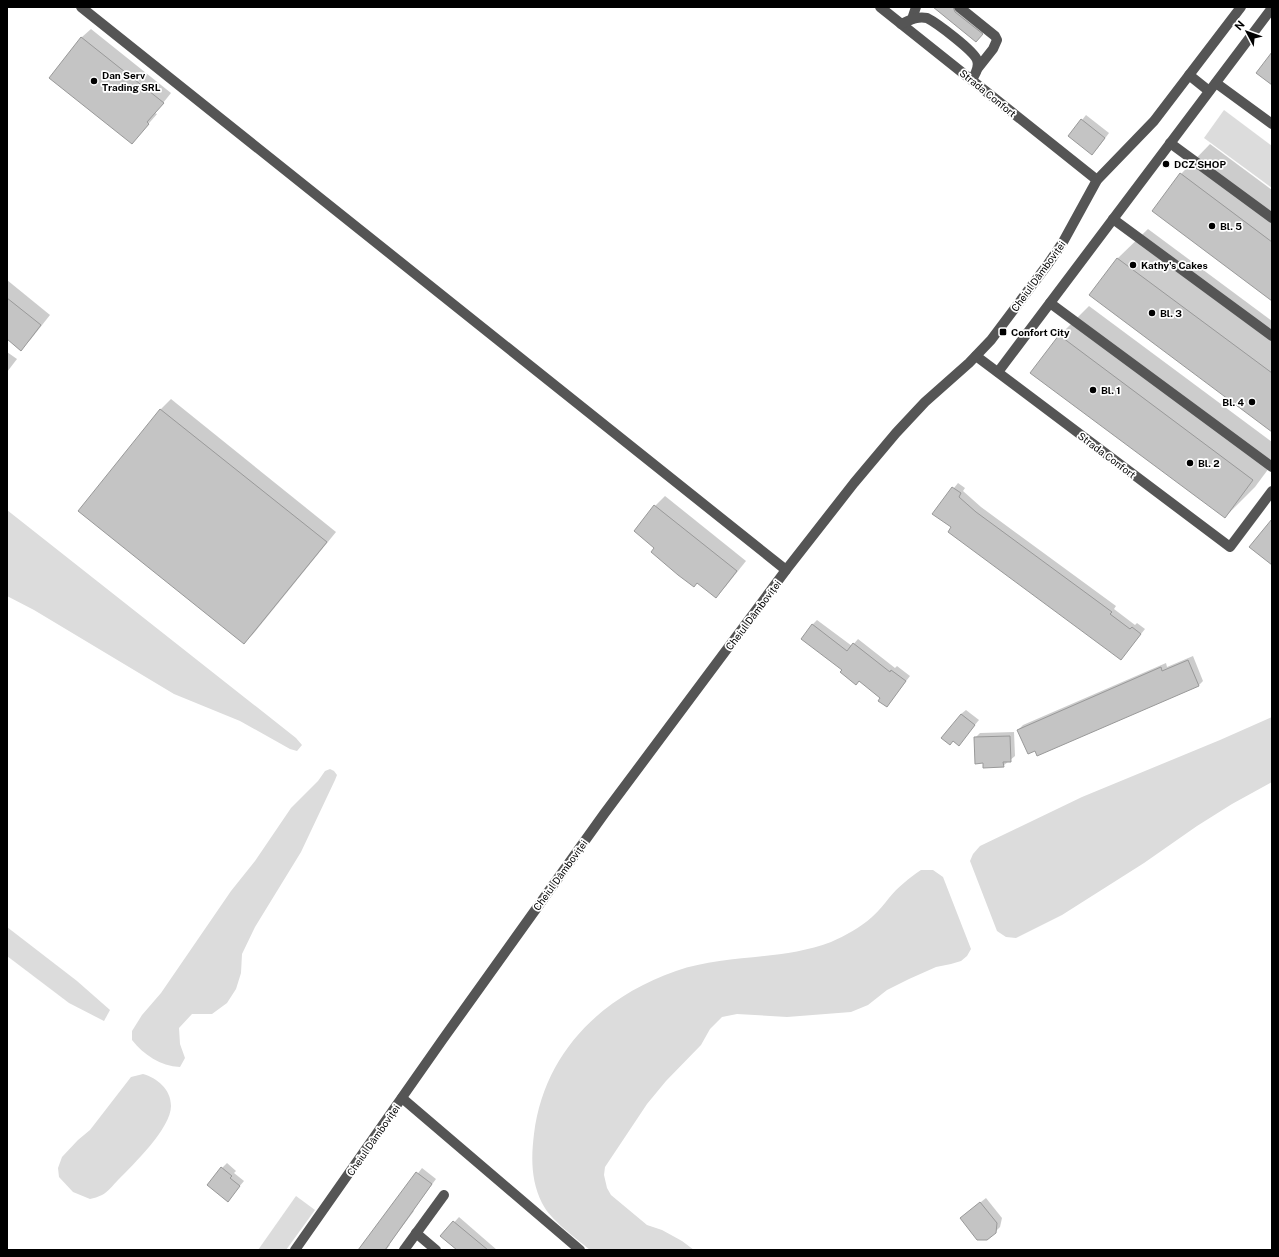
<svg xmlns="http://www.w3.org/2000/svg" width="1279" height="1257" font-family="'Public Sans',sans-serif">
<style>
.green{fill:#dcdcdc}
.shadow{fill:#0003}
.building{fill:#c4c4c4;stroke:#999}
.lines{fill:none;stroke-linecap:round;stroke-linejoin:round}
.minor{stroke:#555;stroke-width:10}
.poi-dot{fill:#000;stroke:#fff;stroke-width:1.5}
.labels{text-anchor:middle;stroke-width:3.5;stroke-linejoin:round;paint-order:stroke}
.poi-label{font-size:10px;font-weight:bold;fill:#000;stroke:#fff;text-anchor:start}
.street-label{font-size:10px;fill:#000;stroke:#fff}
</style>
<rect width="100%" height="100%" fill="#fff"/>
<g class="green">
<polygon points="1224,110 1272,146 1272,188 1204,138"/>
<polygon points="7,510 296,738 302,745 297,751 290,749 240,721 174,694 34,610 7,596"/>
<polygon points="1272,717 1272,782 1232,804 1197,826 1144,863 1062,915 1016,938 1006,937 997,931 970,861 973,854 980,846 1082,797 1220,740"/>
<path d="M 330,769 L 334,771 L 337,775 L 335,780 L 301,852 L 255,927 L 242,954 L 241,973 L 236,989 L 227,1003 L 212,1014 L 192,1014 L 179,1028 L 180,1044 L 185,1058 L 180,1067 C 160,1066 144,1055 132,1040 L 132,1031 L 142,1015 L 161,993 L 231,891 L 255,861 L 291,808 L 318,781 L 325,771 Z"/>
<path d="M 921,870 L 933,870 L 943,877 L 971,949 L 967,956 L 961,961 L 951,964 L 936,967 L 909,979 L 887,990 L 868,1005 L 851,1012 L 787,1017 L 737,1014 L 722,1017 L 710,1029 L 701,1045 L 666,1081 L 647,1104 L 605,1167 L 604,1175 L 607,1188 L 611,1195 L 647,1225 L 662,1230 L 682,1241 L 694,1250 L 590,1250 C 575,1237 551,1221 542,1203 C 531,1181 531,1158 534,1134 C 544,1053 601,997 676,971 C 726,954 781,961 831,942 C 845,936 861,927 872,917 C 879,911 884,904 889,898 C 898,887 909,878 921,870 Z"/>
<polygon points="7,927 77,981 110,1010 104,1021 69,1003 7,956"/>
<path d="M 143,1074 C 157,1078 171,1089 171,1106 C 171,1128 133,1165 118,1180 C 113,1185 108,1192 102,1195 C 98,1197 94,1198 90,1199 L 73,1192 L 59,1177 L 58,1168 L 62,1157 L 78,1140 L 90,1130 L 131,1077 Z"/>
<polygon points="296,1196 315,1210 286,1250 258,1250"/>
</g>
<g class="shadow">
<polygon points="938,7 956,7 984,32 978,39"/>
<polygon points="91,29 171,93 155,113 157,114 132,143 50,78 82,37"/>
<polygon points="1086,115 1109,133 1097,149 1082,120"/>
<polygon points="1210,144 1272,190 1272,299 1181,174"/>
<polygon points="1148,229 1272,321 1272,430 1091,295 1118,258"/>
<polygon points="7,280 50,315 31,339 21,349 7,338"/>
<polygon points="1089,306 1272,442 1272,464 1255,487 1225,517 1059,336"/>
<polygon points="7,352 17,359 7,372"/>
<polygon points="171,399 336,532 254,633 244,643 80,511 161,409"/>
<polygon points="958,483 965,488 963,491 981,507 1116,606 1114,609 1135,625 1137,623 1145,629 1121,659 934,513"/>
<polygon points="665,496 746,561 726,586 716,596 656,548 655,506"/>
<polygon points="817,620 852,646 858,639 895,668 897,666 910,676 887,706 882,697 860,680 856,684 843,670 812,625"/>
<polygon points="1193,656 1203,681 1198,686 1036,750 1018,730 1023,725 1166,663 1167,667"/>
<polygon points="966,710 979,720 959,744 961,714"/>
<polygon points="1014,732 1015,756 1003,766 975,738 980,733"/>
<polygon points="227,1163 236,1171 234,1173 244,1181 228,1200 222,1168"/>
<polygon points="422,1168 436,1179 413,1210 414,1211 389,1244 390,1245 386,1250 360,1250"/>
<polygon points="986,1198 1002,1218 1000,1227 995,1232 967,1213"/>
<polygon points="459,1217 497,1250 458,1250 442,1236"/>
</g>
<g class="building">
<polygon points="933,7 953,7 955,12 983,34 976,42"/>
<polygon points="81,37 164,103 147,122 149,124 132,144 49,78"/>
<polygon points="1272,52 1272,85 1256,73"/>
<polygon points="1081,119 1105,138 1092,155 1068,136"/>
<polygon points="1180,173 1272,242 1272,301 1152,211"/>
<polygon points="1117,258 1272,373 1272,432 1089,295"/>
<polygon points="7,298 41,325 21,351 7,339"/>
<polygon points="1059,335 1253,480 1225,518 1030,373"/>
<polygon points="160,409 327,542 244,644 78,511"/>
<polygon points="952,487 961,493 959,497 976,512 1112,612 1110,614 1130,629 1132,627 1141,634 1121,660 948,532 951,527 932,514"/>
<polygon points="654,505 737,571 716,598 697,583 694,587 678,575 651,552 654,548 634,531"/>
<polygon points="1272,519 1272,565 1249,547"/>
<polygon points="812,624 847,651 853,643 890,672 891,670 906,681 887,707 878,701 880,698 859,681 856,685 840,672 842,670 801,639"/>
<polygon points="1188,660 1199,686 1037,756 1035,751 1028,754 1017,730 1161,667 1162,671"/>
<polygon points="961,714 975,725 959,746 953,741 950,745 941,738"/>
<polygon points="1010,736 1011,762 1003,762 1004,767 983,768 983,763 975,764 974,737"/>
<polygon points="221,1167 232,1176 230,1178 240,1186 228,1202 207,1185"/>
<polygon points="416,1172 432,1184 385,1250 358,1250"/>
<polygon points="980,1202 997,1223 996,1233 987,1240 977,1240 960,1218"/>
<polygon points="453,1221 488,1250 457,1250 440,1236"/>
</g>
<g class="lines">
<g class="minor">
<polyline points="81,7 786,570"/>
<polyline points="880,7 1097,180"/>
<polyline points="959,7 995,36 997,40 993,49 978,68"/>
<polyline points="912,19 916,7"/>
<path d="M 901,24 C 910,20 917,16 927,18 C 937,23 974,51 977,60 C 980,67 975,74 972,80"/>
<polyline points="1189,75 1209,91"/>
<polyline points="1216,83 1272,124"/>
<polyline points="1170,143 1272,218"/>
<polyline points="1113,219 1272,336"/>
<polyline points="1050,303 1272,467"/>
<polyline points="976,356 1230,547 1272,491"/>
<polyline points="998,372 1272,8"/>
<polyline points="402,1098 580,1250"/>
<polyline points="416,1233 436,1250"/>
<polyline points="295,1250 443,1039 604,814 786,570 854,483 896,433 925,402 969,363 991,340 1048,264 1063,242 1097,180 1154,121 1241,7"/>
<polyline points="404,1250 444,1195"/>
</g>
</g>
<g class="poi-dot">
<circle cx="94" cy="81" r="4"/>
<circle cx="1166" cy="164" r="4"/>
<circle cx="1212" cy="226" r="4"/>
<circle cx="1133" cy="265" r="4"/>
<circle cx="1152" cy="313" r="4"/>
<rect x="999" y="328" width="8" height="8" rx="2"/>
<circle cx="1093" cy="390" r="4"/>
<circle cx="1252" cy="402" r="4"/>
<circle cx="1190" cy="463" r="4"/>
</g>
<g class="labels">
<g class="poi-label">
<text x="102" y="79">Dan Serv<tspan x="102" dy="12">Trading SRL</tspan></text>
<text x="1174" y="168">DCZ SHOP</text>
<text x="1220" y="230">Bl. 5</text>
<text x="1141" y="269">Kathy's Cakes</text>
<text x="1160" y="317">Bl. 3</text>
<text x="1011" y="336">Confort City</text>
<text x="1101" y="394">Bl. 1</text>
<text x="1244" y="406" text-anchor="end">Bl. 4</text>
<text x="1198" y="467">Bl. 2</text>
</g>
<g class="street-label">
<text transform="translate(988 93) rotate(39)" y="4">Strada Confort</text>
<text transform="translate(1038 276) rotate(-54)" y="4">Cheiul Dâmboviței</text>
<text transform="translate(1107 455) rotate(37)" y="4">Strada Confort</text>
<text transform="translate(753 615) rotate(-53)" y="4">Cheiul Dâmboviței</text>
<text transform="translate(560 875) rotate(-54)" y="4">Cheiul Dâmboviței</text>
<text transform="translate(373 1140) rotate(-55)" y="4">Cheiul Dâmboviței</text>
</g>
</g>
<rect width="1279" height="1257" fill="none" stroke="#000000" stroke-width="16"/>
<g transform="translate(1247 32) rotate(311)" stroke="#ffffff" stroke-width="3" paint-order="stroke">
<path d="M0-3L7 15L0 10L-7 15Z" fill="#000000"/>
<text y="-6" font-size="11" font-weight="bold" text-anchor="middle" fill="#000000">N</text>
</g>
</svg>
